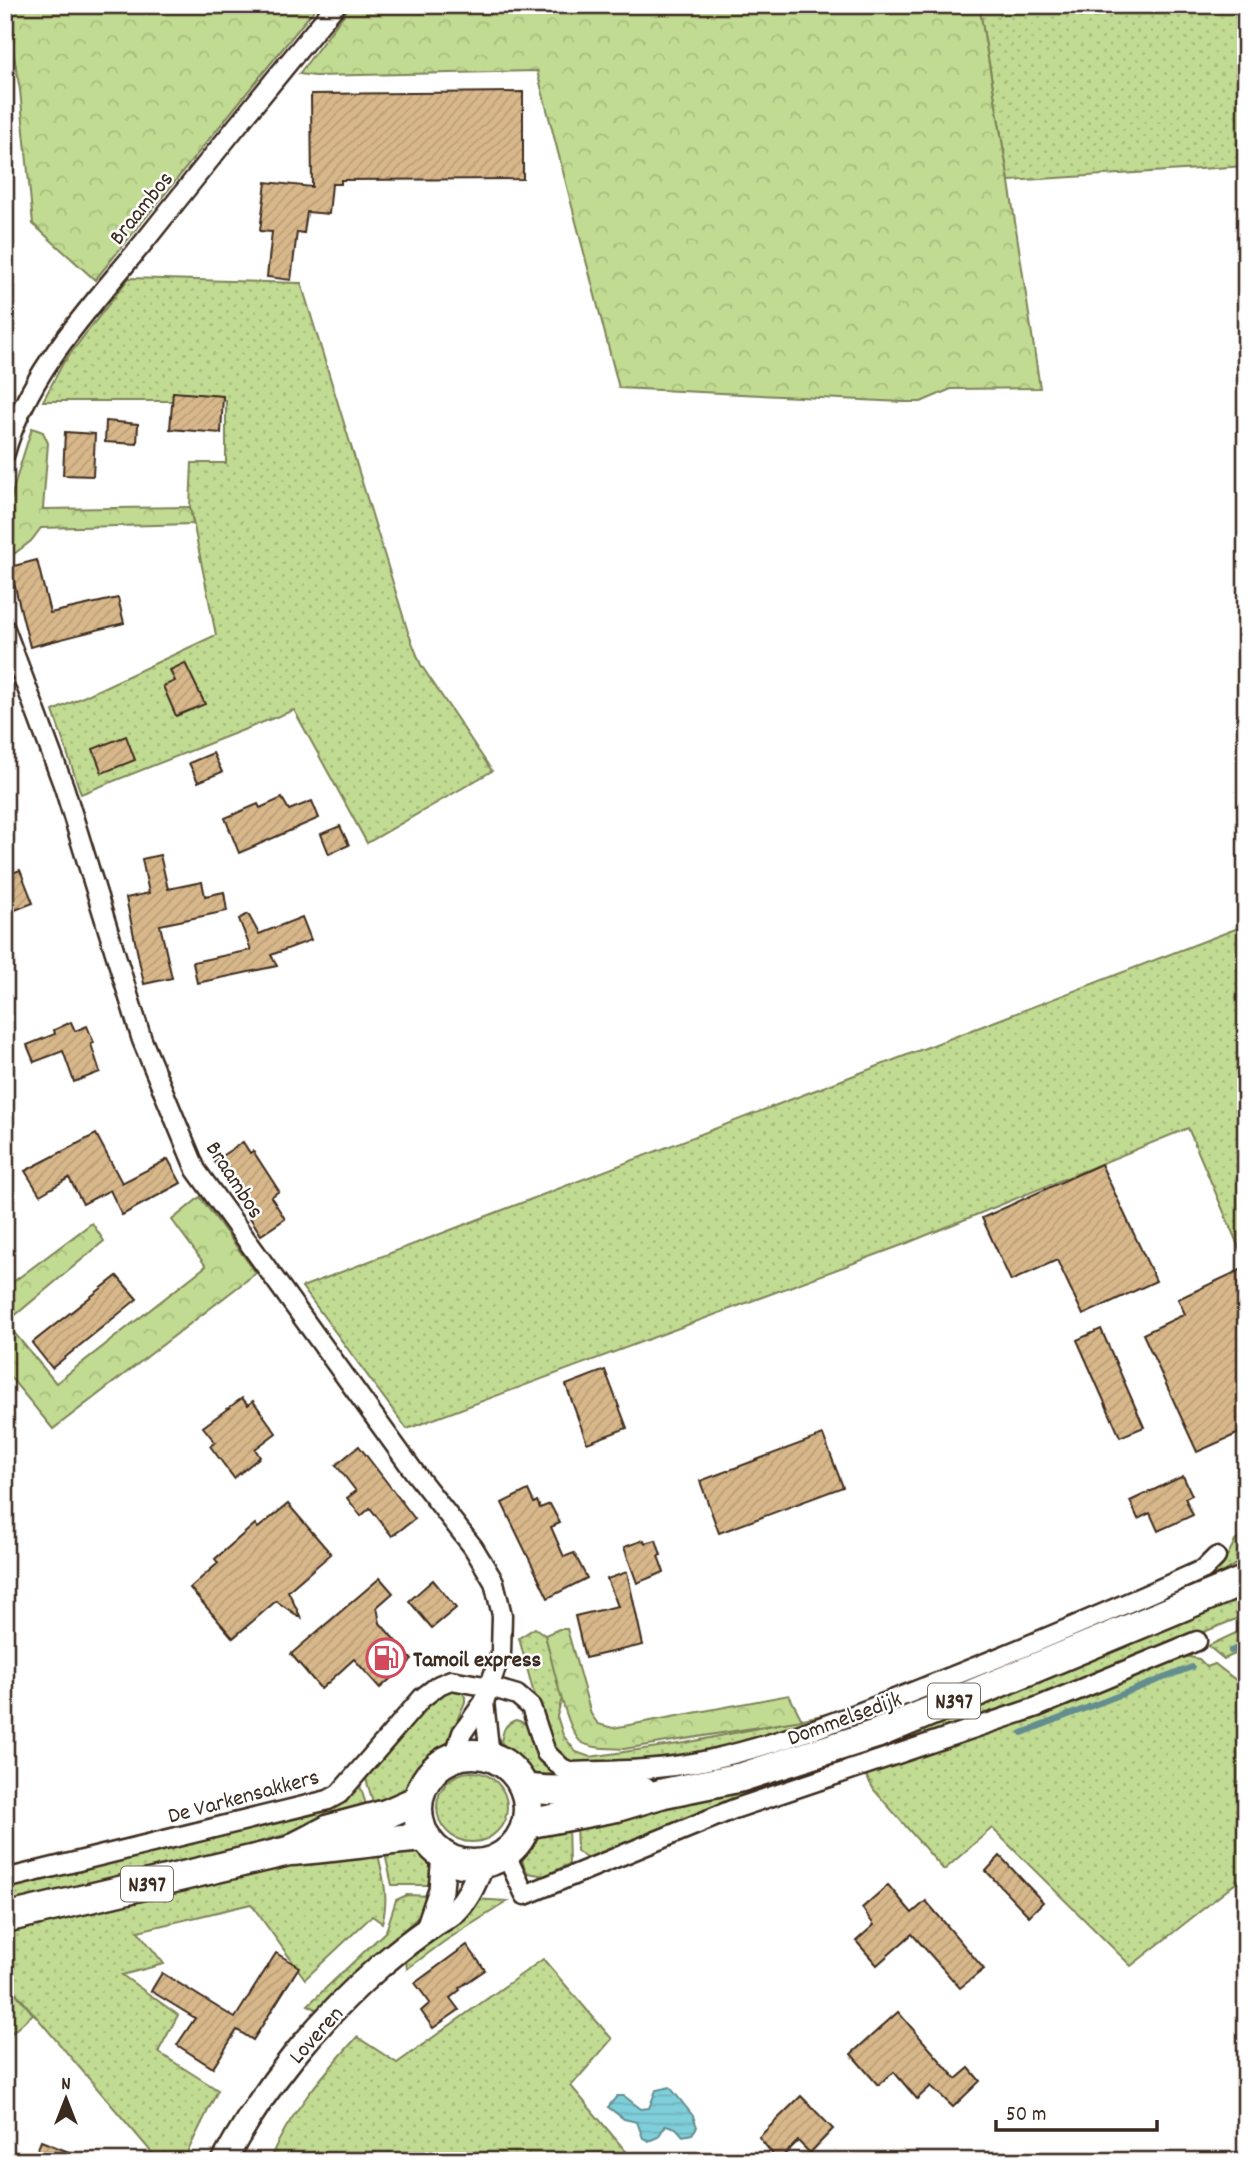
<svg xmlns="http://www.w3.org/2000/svg" width="1251" height="2166" font-family="Dekko,sans-serif">
<style>
.grass{fill:url(#grass-dots);stroke:#7e8258;stroke-width:2}
.forest{fill:url(#forest-crowns);stroke:#7e8258;stroke-width:2}
.water{fill:url(#water-rules);stroke:#648d8f;stroke-width:2}
.lines{fill:none;stroke-linecap:round;stroke-linejoin:round}
.stream{stroke:#648d8f;stroke-width:6}
.building{fill:url(#building-hatch);stroke:#3b2a1e;stroke-width:2}
.minor-casing{stroke:#3b2a1e;stroke-width:23}
.tertiary-casing{stroke:#3b2a1e;stroke-width:28}
.primary-casing{stroke:#3b2a1e;stroke-width:33}
.minor{stroke:#fff;stroke-width:18}
.tertiary{stroke:#fff;stroke-width:23}
.primary{stroke:#fff;stroke-width:28}
.labels{text-anchor:middle;stroke-width:5;stroke-linejoin:round;paint-order:stroke}
.shield{fill:#fff;stroke:#766a62;stroke-width:2}
.shield-label{font-size:21px;font-weight:bold;fill:#3b2a1e}
.street-label{font-size:23px;fill:#3b2a1e;stroke:#fff}
.poi-label{font-size:23px;font-weight:bold;fill:#3b2a1e;stroke:#fff;text-anchor:start}
</style>
<defs>
<pattern id="grass-dots" width="8" height="8" patternUnits="userSpaceOnUse" patternTransform="scale(1.75)"><rect width="8" height="8" fill="#c1db92"/><path d="M2 2h.1M6 6h.1" fill="none" stroke="#a7bc7d" stroke-width="1.8" stroke-linecap="round"/></pattern>
<pattern id="forest-crowns" width="20" height="18" patternUnits="userSpaceOnUse" patternTransform="scale(1.75)"><rect width="20" height="18" fill="#c1db92"/><path d="M2 6a3 3 0 1 1 6 0M12 15a3 3 0 1 1 6 0" fill="none" stroke="#a7bc7d"/></pattern>
<pattern id="water-rules" width="6" height="5" patternUnits="userSpaceOnUse" patternTransform="scale(1.75)"><rect width="6" height="5" fill="#7fcfdb"/><path d="M0 2.5h6" fill="none" stroke="#6fb2bc"/></pattern>
<pattern id="building-hatch" width="6" height="6" patternUnits="userSpaceOnUse" patternTransform="scale(1.75)"><rect width="6" height="6" fill="#d8b88b"/><path d="M-1 1l2-2M0 6l6-6M5 7l2-2" fill="none" stroke="#ba9e78"/></pattern>
</defs>
<rect width="100%" height="100%" fill="#fff"/>
<filter id="ink" filterUnits="userSpaceOnUse"><feTurbulence type="fractalNoise" baseFrequency=".0143" numOctaves="2"/><feDisplacementMap in="SourceGraphic" scale="14" xChannelSelector="R" yChannelSelector="G"/><feConvolveMatrix kernelMatrix="1 2 1 2 8 2 1 2 1" color-interpolation-filters="sRGB"/></filter>
<g filter="url(#ink)">
<g class="grass">
<polygon points="979,5 1246,5 1246,166 1009,181"/>
<polygon points="129,278 301,283 408,632 421,665 492,771 367,843 294,710 81,794 53,711 216,635 190,507 192,463 226,463 226,401 43,401 63,363"/>
<polygon points="1246,925 1246,1264 1188,1128 905,1244 407,1429 302,1287"/>
<path d="M 1246,1534 L 1246,1555 C 1216,1585 1144,1609 1104,1626 C 1045,1651 986,1674 927,1698 C 826,1738 741,1771 631,1781 L 625,1775 L 707,1763 L 1153,1600 L 1222,1566 L 1235,1541 Z"/>
<polygon points="1246,1595 1246,1615 1035,1700 761,1790 592,1856 586,1858 577,1851 576,1822 629,1814 730,1793"/>
<polygon points="535,1628 545,1635 562,1698 557,1716 563,1735 576,1752 590,1757 685,1743 847,1710 735,1746 672,1759 573,1766 548,1747 519,1638"/>
<polygon points="1246,1628 1246,1649 1224,1659 1208,1646"/>
<polygon points="1185,1656 1199,1659 1207,1667 1215,1664 1246,1688 1246,1875 1131,1966 992,1828 944,1870 874,1790 864,1772 1079,1698"/>
<polygon points="445,1687 461,1689 465,1697 465,1702 447,1744 420,1768 405,1791 375,1808 364,1773 374,1759"/>
<path d="M 516,1720 C 535,1724 543,1752 553,1767 C 557,1773 562,1779 567,1785 L 532,1777 L 501,1742 C 503,1731 504,1724 516,1720 Z"/>
<circle cx="472" cy="1807" r="35"/>
<path d="M 359,1782 L 368,1811 L 217,1854 L 5,1905 L 5,1882 L 274,1821 C 320,1815 326,1815 359,1782 Z"/>
<path d="M 568,1823 L 569,1864 L 545,1876 L 528,1873 C 516,1858 525,1840 541,1831 C 549,1827 560,1826 568,1823 Z"/>
<polygon points="383,1845 420,1850 430,1864 433,1885 392,1885"/>
<path d="M 376,1846 C 382,1873 390,1896 382,1923 L 372,1916 L 305,1979 L 251,1904 L 138,1931 L 164,1964 L 122,1975 L 178,2015 L 158,2052 L 218,2090 L 183,2161 L 159,2161 L 5,1980 L 5,1930 Z"/>
<polygon points="407,1895 431,1896 418,1917 318,2010 308,2005 386,1931 396,1900"/>
<polygon points="474,1899 508,1901 445,1941 407,1969 406,1961 447,1931"/>
<path d="M 543,1959 L 612,2039 L 571,2086 L 634,2161 L 269,2161 C 289,2113 323,2075 357,2037 L 397,2063 Z"/>
</g>
<g class="forest">
<polygon points="5,5 318,5 95,280 33,224 20,90"/>
<polygon points="351,5 979,5 1009,182 1040,388 951,389 921,402 902,402 619,388 537,71 315,76 299,74"/>
<path d="M 32,428 L 43,432 L 48,443 L 43,509 L 190,507 L 193,524 L 41,528 L 31,541 L 6,560 C 3,513 18,472 32,428 Z"/>
<polygon points="200,1197 256,1273 53,1429 5,1371 5,1288 92,1223 104,1241 6,1323 56,1383 206,1266 172,1220"/>
<path d="M 559,1629 L 567,1629 L 591,1714 L 598,1724 L 613,1728 L 789,1695 L 802,1720 L 624,1749 C 611,1748 592,1749 581,1742 C 566,1731 551,1655 545,1635 Z"/>
<polygon points="5,1980 33,2014 5,2039"/>
</g>
<polygon class="water" points="670,2087 693,2116 697,2127 692,2134 683,2136 676,2128 666,2125 658,2137 649,2141 643,2138 637,2122 624,2119 608,2107 617,2096 624,2096 641,2109 649,2108 656,2090"/>
<g class="lines">
<g class="stream">
<polyline points="1231,1651 1246,1644"/>
<polyline points="1022,1733 1192,1667"/>
</g>
</g>
<g class="building">
<polygon points="523,92 523,179 341,180 341,184 332,184 329,214 307,212 304,233 297,232 291,280 267,277 272,232 260,231 266,182 312,187 311,94"/>
<polygon points="173,392 223,396 221,433 170,429"/>
<polygon points="106,421 138,424 137,444 105,442"/>
<polygon points="65,432 95,434 93,476 63,475"/>
<polygon points="37,560 50,613 118,598 124,623 30,647 10,567"/>
<polygon points="185,663 205,704 176,716 163,686 175,681 170,670"/>
<polygon points="126,736 135,760 102,773 93,749"/>
<polygon points="213,753 222,772 198,782 189,763"/>
<polygon points="282,798 289,810 312,801 319,818 239,853 225,818 258,804 260,808"/>
<polygon points="340,826 349,845 329,854 321,834"/>
<polygon points="160,855 168,889 202,882 205,896 224,892 227,911 160,925 172,978 144,984 126,898 149,893 142,859"/>
<polygon points="20,870 33,903 5,914 5,876"/>
<polygon points="248,914 259,934 302,917 311,940 271,955 277,966 197,983 193,962 251,950 239,919"/>
<polygon points="71,1022 75,1031 87,1026 94,1043 91,1044 100,1072 74,1082 63,1051 34,1062 27,1045 55,1034 54,1030"/>
<polygon points="96,1134 122,1183 168,1159 181,1183 122,1215 110,1190 83,1204 69,1178 40,1195 25,1171"/>
<polygon points="243,1142 250,1153 253,1151 279,1191 271,1197 285,1219 261,1235 214,1161"/>
<polygon points="1101,1164 1156,1281 1083,1315 1057,1260 1011,1281 982,1218"/>
<polygon points="1240,1270 1246,1283 1246,1430 1197,1452 1143,1334 1185,1314 1178,1299"/>
<polygon points="117,1276 137,1299 52,1368 32,1343"/>
<polygon points="1101,1329 1144,1427 1120,1437 1077,1340"/>
<polygon points="605,1370 627,1428 587,1443 566,1385"/>
<polygon points="242,1398 248,1405 253,1401 276,1433 255,1449 260,1457 234,1478 210,1446 215,1442 203,1427"/>
<polygon points="823,1435 843,1487 719,1533 700,1481"/>
<polygon points="359,1446 415,1519 392,1536 370,1508 361,1516 347,1498 356,1491 336,1465"/>
<polygon points="1183,1476 1192,1495 1185,1498 1193,1515 1158,1531 1150,1513 1138,1519 1130,1501"/>
<polygon points="528,1490 534,1503 537,1501 540,1508 550,1504 560,1523 551,1527 564,1557 574,1553 587,1578 548,1598 502,1503"/>
<polygon points="288,1504 331,1554 288,1591 301,1618 276,1601 233,1638 190,1588 218,1563 215,1559 255,1524 258,1528"/>
<polygon points="644,1540 645,1543 656,1540 661,1555 658,1556 664,1572 637,1583 624,1547"/>
<polygon points="627,1572 643,1645 585,1658 575,1616 618,1606 607,1579"/>
<polygon points="380,1578 393,1593 377,1607 380,1623 412,1660 380,1688 354,1659 321,1689 291,1654"/>
<polygon points="433,1580 456,1608 432,1628 409,1601"/>
<polygon points="1000,1856 1043,1902 1029,1916 986,1871"/>
<polygon points="888,1885 912,1913 926,1901 984,1969 960,1988 912,1934 877,1965 856,1941 874,1925 862,1908"/>
<polygon points="467,1945 485,1970 459,1988 460,1990 450,1998 459,2010 433,2028 421,2011 430,2003 415,1983"/>
<polygon points="276,1953 299,1967 253,2040 237,2030 213,2068 177,2045 195,2018 151,1991 162,1973 235,2018"/>
<polygon points="898,2012 956,2079 969,2068 980,2081 953,2107 931,2086 917,2099 894,2072 878,2085 851,2054"/>
<polygon points="801,2096 833,2129 810,2153 798,2141 778,2161 759,2137"/>
<polygon points="41,2141 89,2160 89,2161 33,2161"/>
</g>
<g class="lines">
<g class="minor-casing">
<g id="minor">
<path d="M 5,453 C 29,369 94,304 148,237 C 210,159 272,82 336,5"/>
<polyline points="5,629 64,787 142,1040 196,1170 415,1473 473,1547 494,1582 502,1615 501,1653 484,1702 462,1733 454,1757"/>
<polyline points="484,1702 490,1756"/>
<polyline points="505,1853 525,1895 734,1809 1037,1707 1197,1641"/>
<path d="M 5,1879 L 328,1800 L 339,1794 L 422,1698 L 439,1685 L 451,1680 L 490,1687 L 517,1695 L 531,1707 L 546,1753 L 562,1768 L 571,1772 C 616,1771 664,1770 708,1760 C 785,1743 857,1714 930,1685 C 1022,1649 1113,1610 1204,1569 L 1216,1557"/>
</g>
</g>
<g class="tertiary-casing">
<g id="tertiary">
<polyline points="428,1928 441,1890 444,1855"/>
<path d="M 224,2161 C 263,2088 318,2020 380,1966 C 396,1953 413,1938 431,1927 C 439,1921 450,1916 457,1909 C 470,1896 476,1878 483,1863"/>
</g>
</g>
<g class="primary-casing">
<g id="primary">
<circle cx="473" cy="1809" r="55"/>
<path d="M 524,1788 C 564,1794 604,1788 643,1791"/>
<polyline points="526,1824 617,1807 664,1793 742,1777 876,1734 1246,1580"/>
<polyline points="297,1846 330,1829 386,1814 418,1800"/>
<path d="M 5,1918 L 289,1851 C 335,1848 380,1840 426,1837"/>
</g>
</g>
<use href="#minor" class="minor"/>
<use href="#tertiary" class="tertiary"/>
<use href="#primary" class="primary"/>
</g>
</g>
<defs>
<g id="fuel-ring" transform="scale(2.0125)"><circle r="9.5" fill="#fff" stroke="#d1495b" stroke-width="1.5"/><path d="M-5.5-6h7V0h2V4h1.3V-2.5L3-4.5l.8-.8L6-3V5H2.5V1h-1V6h-7ZM-4.2-4.7v3.2H.2V-4.7Z" fill="#d1495b"/></g>
</defs>
<g fill-rule="evenodd">
<use href="#fuel-ring" x="386" y="1658"/>
</g>
<g class="labels">
<g class="shield">
<rect x="928" y="1683.5" width="52" height="35" rx="5"/>
<rect x="121" y="1866.5" width="52" height="35" rx="5"/>
</g>
<g class="shield-label">
<text x="954" y="1708">N397</text>
<text x="147" y="1891">N397</text>
</g>
<g class="street-label">
<text transform="translate(140 207) rotate(-51)" y="8">Braambos</text>
<text transform="translate(236 1179) rotate(57)" y="8">Braambos</text>
<text transform="translate(844 1717) rotate(-20)" y="8">Dommelsedijk</text>
<text transform="translate(243 1795) rotate(-15)" y="8">De Varkensakkers</text>
<text transform="translate(315 2034) rotate(-48)" y="8">Loveren</text>
</g>
<g class="poi-label">
<text x="413" y="1666">Tamoil express</text>
</g>
</g>
<rect width="1251" height="2166" fill="none" stroke="#fff" stroke-width="28"/>
<rect x="14" y="14" width="1223" height="2138" fill="none" stroke="#3b2a1e" stroke-width="2.5" filter="url(#ink)"/>
<g transform="translate(66 2099)" stroke="#ffffff" stroke-width="5" paint-order="stroke">
<path d="M0-5L12 26L0 18L-12 26Z" fill="#3b2a1e"/>
<text y="-10" font-size="19" font-weight="bold" text-anchor="middle" fill="#3b2a1e">N</text>
</g>
<path d="M996 2120v10h161v-10" fill="none" stroke="#3b2a1e" stroke-width="3.5"/>
<text x="1006" y="2120" font-size="21" fill="#3b2a1e" stroke="#ffffff" stroke-width="5" paint-order="stroke">50 m</text>
</svg>
